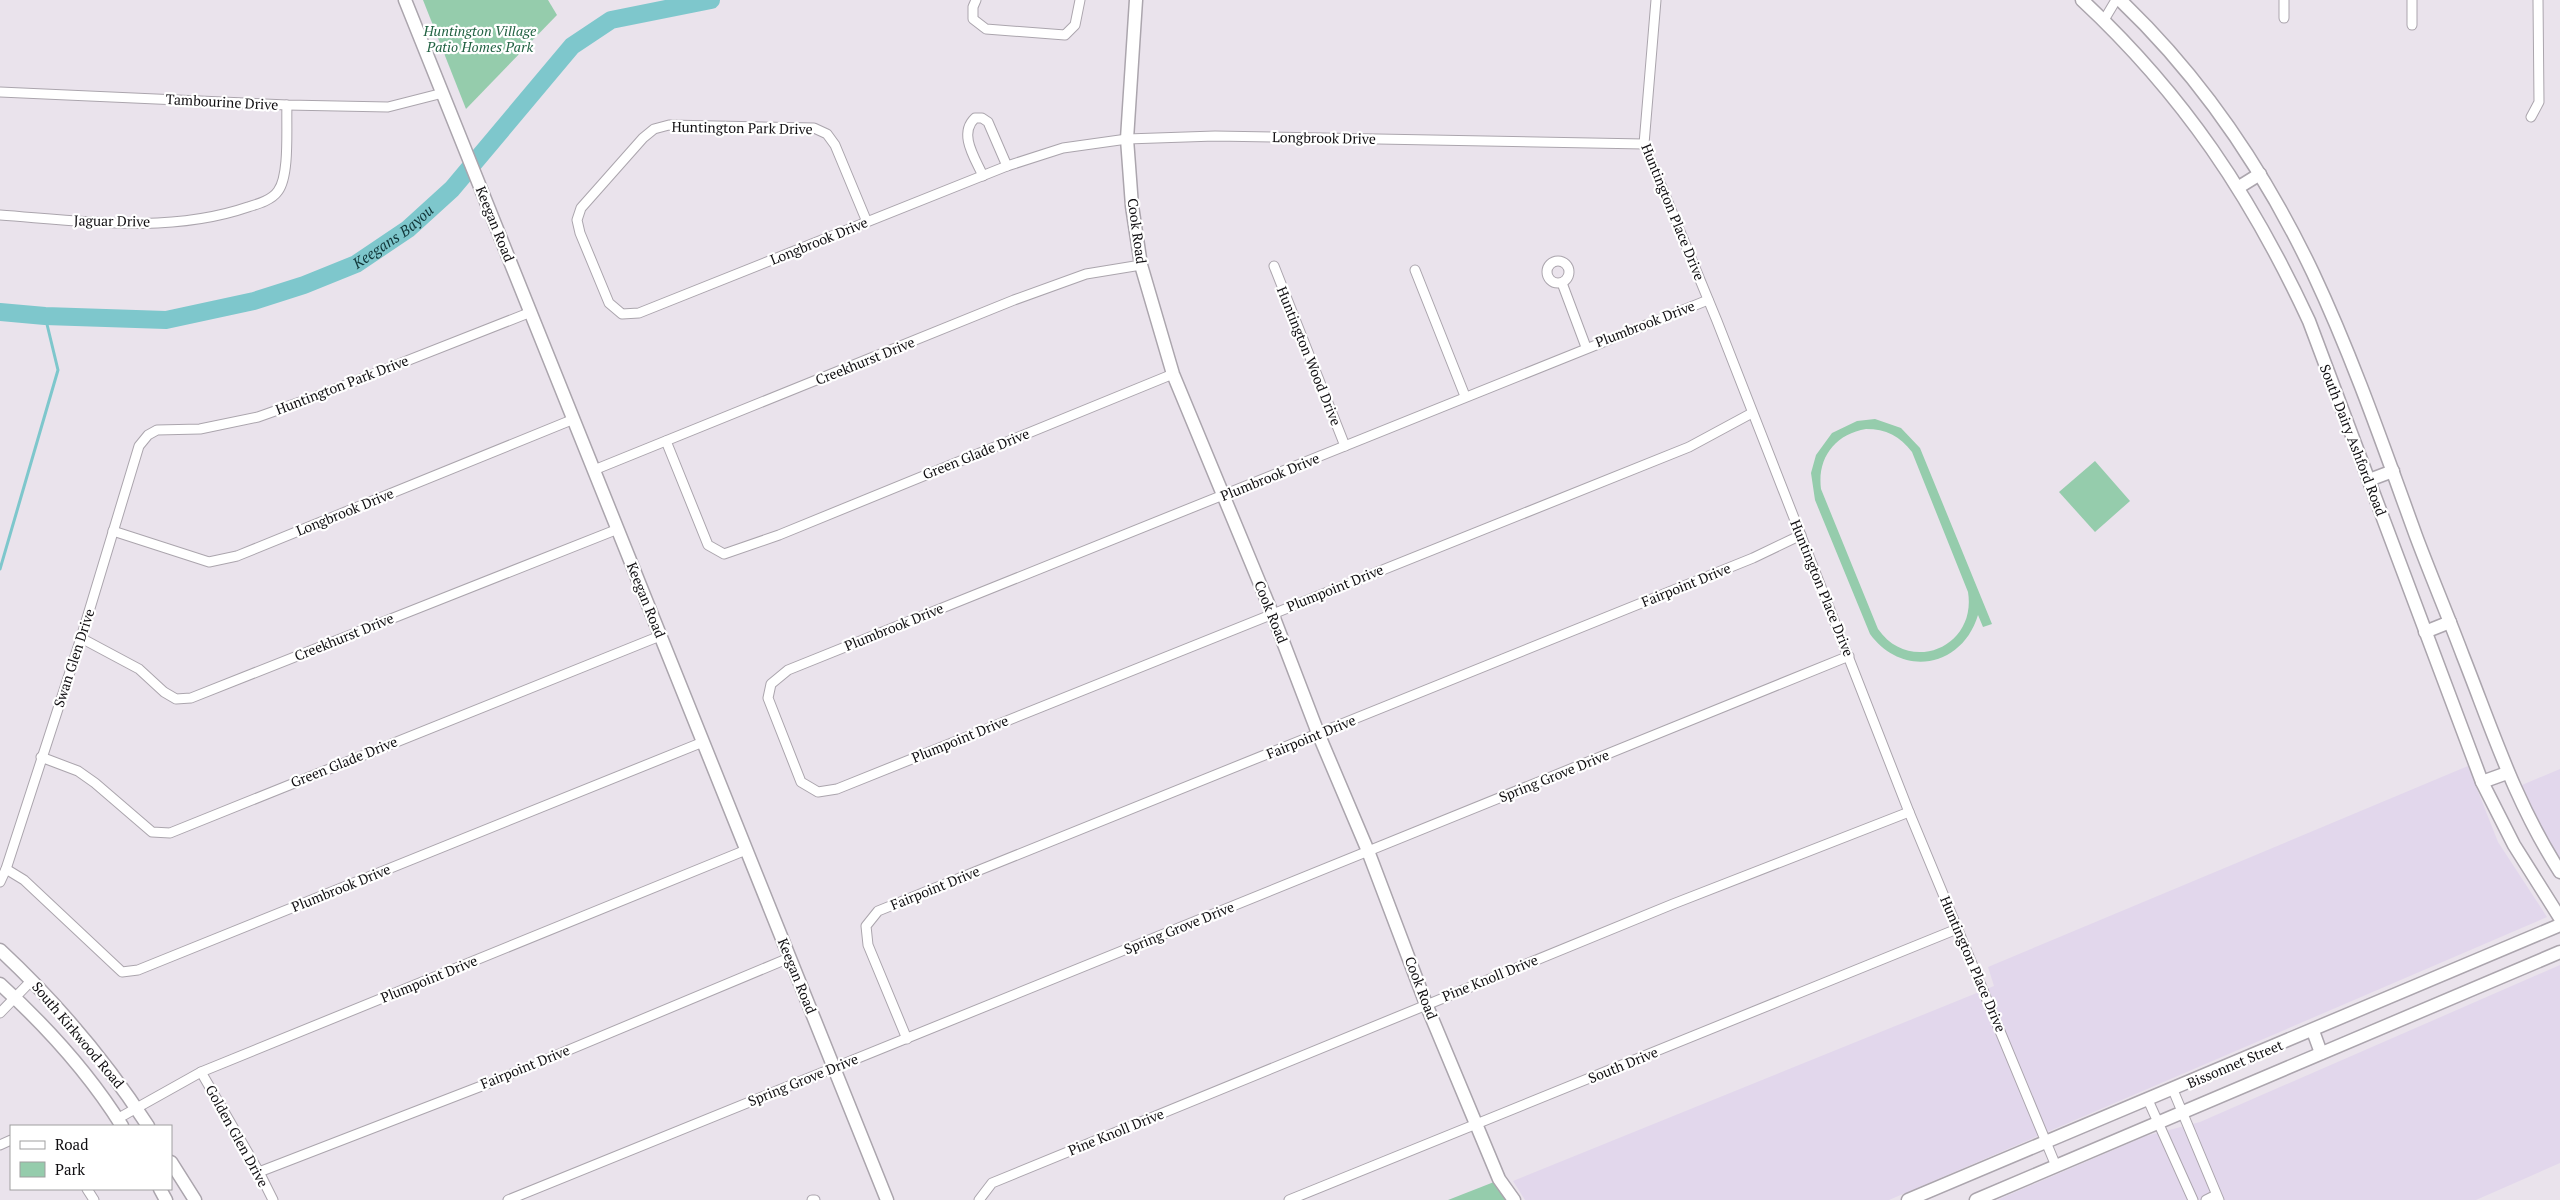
<svg xmlns="http://www.w3.org/2000/svg" width="2560" height="1200" font-family="'PT Serif',serif">
<style>
.commercial{fill:#e2d7ec}
.green{fill:#95ccac;fill-rule:evenodd}
.lines{fill:none;stroke-linecap:round;stroke-linejoin:round}
.stream{stroke:#7ec7cc;stroke-width:3}
.river{stroke:#7ec7cc;stroke-width:18}
.street-casing{stroke:#aba5ad;stroke-width:11}
.secondary-casing{stroke:#aba5ad;stroke-width:15}
.street{stroke:#fff;stroke-width:9}
.secondary{stroke:#fff;stroke-width:12}
.labels{text-anchor:middle;stroke-width:4.5;stroke-linejoin:round;paint-order:stroke}
.park-label{font-size:14px;font-style:italic;fill:#226243;stroke:#fff}
.street-label{font-size:14px;fill:#100e11;stroke:#fff}
.water-label{font-size:15px;font-style:italic;fill:#113639;stroke:#fff}
</style>
<rect width="100%" height="100%" fill="#eae3ec"/>
<g class="commercial">
<polygon points="2468,766 2498,842 2547,917 1889,1200 1525,1200 1513,1181 1994,986 1988,967"/>
<polygon points="2560,769 2560,860 2542,830 2522,785"/>
<polygon points="2560,965 2560,1163 2476,1200 1997,1200 2146,1136 2200,1122"/>
</g>
<g class="green">
<polygon points="423,0 548,0 557,15 466,109"/>
<path d="M 1875,419 L 1901,428 L 1920,448 L 1992,624 L 1983,627 L 1978,615 C 1962,668 1902,678 1870,634 L 1815,500 L 1811,473 L 1816,455 L 1832,433 L 1857,421 ZM 1866,429 C 1886,429 1900,436 1912,452 L 1968,592 C 1977,647 1910,675 1878,629 L 1821,489 C 1817,458 1835,434 1866,429 Z"/>
<polygon points="2095,461 2130,501 2095,532 2059,492"/>
<polygon points="1494,1182 1506,1200 1448,1200"/>
</g>
<g class="lines">
<polyline class="stream" points="0,569 58,370 45,316"/>
<path class="river" id="s1" d="M 0,312 L 45,316 L 166,320 L 254,301 L 304,285 L 356,264 L 408,229 L 452,189 L 572,46 L 611,20 L 711,0"/>
<g class="street-casing">
<g id="street">
<polyline points="976,0 973,7 973,19 986,29 1065,35 1075,25 1080,0"/>
<polyline points="1656,0 1644,144 1717,321 1909,812 2056,1166"/>
<polyline points="2284,18 2284,0"/>
<polyline points="2104,20 2116,0"/>
<polyline points="2412,25 2412,0"/>
<polyline points="0,92 287,105 388,107 443,93"/>
<polyline points="2531,117 2539,102 2538,0"/>
<path d="M 983,176 C 975,158 958,134 975,118 L 982,118 L 988,122 L 1007,166"/>
<path d="M 0,215 C 81,221 170,234 248,207 C 258,204 272,200 278,191 C 290,175 286,126 287,105"/>
<polyline points="867,222 835,145 827,134 814,128 669,125 654,129 643,138 581,208 577,220 580,233 609,303 622,314 639,313 1007,166 1063,148 1127,139 1215,136 1644,144"/>
<circle cx="1558" cy="272" r="11"/>
<polyline points="1274,266 1345,446"/>
<polyline points="1415,270 1465,396"/>
<polyline points="1562,283 1586,347"/>
<polyline points="1708,300 788,670 771,684 768,698 801,782 818,792 837,789 1689,447 1752,413"/>
<polyline points="666,441 708,545 724,554 779,535 1173,374"/>
<polyline points="594,470 1014,300 1086,274 1141,265"/>
<polyline points="113,531 209,562 237,556 574,419"/>
<polyline points="81,638 139,669 164,692 176,699 191,698 618,529"/>
<polyline points="41,757 78,771 95,783 152,832 170,833 660,636"/>
<polyline points="6,869 24,880 122,972 138,970 703,742"/>
<polyline points="0,882 6,869 81,638 139,446 148,435 157,430 200,429 258,417 320,395 531,312"/>
<polyline points="0,1013 32,980"/>
<polyline points="907,1039 868,945 866,926 878,911 1753,558 1801,535"/>
<polyline points="201,1072 259,1172 273,1200"/>
<polyline points="2173,1090 2219,1200"/>
<polyline points="2148,1100 2193,1200"/>
<polyline points="117,1119 201,1072 746,850"/>
<polyline points="0,1145 11,1140"/>
<polyline points="259,1172 497,1080 789,958"/>
<polyline points="87,1189 94,1200"/>
<polyline points="508,1200 1849,656"/>
<polyline points="812,1200 815,1200"/>
<polyline points="979,1200 992,1183 1673,904 1909,812"/>
<polyline points="1289,1200 1957,929"/>
<polyline points="2206,1200 2216,1195"/>
</g>
</g>
<g class="secondary-casing">
<g id="secondary">
<polyline points="405,0 887,1200"/>
<polyline points="1136,0 1127,139 1132,206 1141,265 1173,374 1272,613 1318,733 1368,851 1426,1004 1499,1179 1514,1200"/>
<path d="M 2082,0 C 2184,95 2251,196 2309,321 L 2482,782 L 2514,845 L 2560,918"/>
<path d="M 2120,0 C 2201,77 2265,172 2313,273 C 2353,358 2384,448 2416,536 C 2431,576 2448,616 2463,656 C 2493,732 2515,802 2560,872"/>
<polyline points="2239,187 2260,174"/>
<polyline points="2369,480 2393,471"/>
<polyline points="2425,632 2450,622"/>
<polyline points="2482,782 2507,773"/>
<path d="M 0,950 C 57,1003 106,1061 148,1126"/>
<path d="M 0,984 C 46,1026 89,1073 122,1126"/>
<polyline points="2313,1031 2321,1053"/>
<polyline points="171,1162 195,1200"/>
<polyline points="160,1189 166,1200"/>
<polyline points="1908,1200 2560,925"/>
<polyline points="1976,1200 2560,952"/>
</g>
</g>
<use href="#street" class="street"/>
<use href="#secondary" class="secondary"/>
</g>
<g class="labels">
<g class="park-label">
<text x="480" y="36">Huntington Village<tspan x="480" dy="16">Patio Homes Park</tspan></text>
</g>
<g class="street-label">
<text transform="translate(222 102) rotate(3)" y="5">Tambourine Drive</text>
<text transform="translate(742 128) rotate(1)" y="5">Huntington Park Drive</text>
<text transform="translate(1324 138) rotate(1)" y="5">Longbrook Drive</text>
<text transform="translate(1673 212) rotate(68)" y="5">Huntington Place Drive</text>
<text transform="translate(112 221) rotate(1)" y="5">Jaguar Drive</text>
<text transform="translate(495 224) rotate(68)" y="5">Keegan Road</text>
<text transform="translate(1137 231) rotate(82)" y="5">Cook Road</text>
<text transform="translate(819 241) rotate(-22)" y="5">Longbrook Drive</text>
<text transform="translate(1645 324) rotate(-21)" y="5">Plumbrook Drive</text>
<text transform="translate(1309 356) rotate(68)" y="5">Huntington Wood Drive</text>
<text transform="translate(865 361) rotate(-22)" y="5">Creekhurst Drive</text>
<text transform="translate(342 385) rotate(-21)" y="5">Huntington Park Drive</text>
<text transform="translate(2353 440) rotate(69)" y="5">South Dairy Ashford Road</text>
<text transform="translate(976 454) rotate(-22)" y="5">Green Glade Drive</text>
<text transform="translate(1270 477) rotate(-22)" y="5">Plumbrook Drive</text>
<text transform="translate(345 512) rotate(-22)" y="5">Longbrook Drive</text>
<text transform="translate(1686 585) rotate(-22)" y="5">Fairpoint Drive</text>
<text transform="translate(1335 588) rotate(-22)" y="5">Plumpoint Drive</text>
<text transform="translate(1822 588) rotate(68)" y="5">Huntington Place Drive</text>
<text transform="translate(646 600) rotate(68)" y="5">Keegan Road</text>
<text transform="translate(1271 612) rotate(68)" y="5">Cook Road</text>
<text transform="translate(894 627) rotate(-22)" y="5">Plumbrook Drive</text>
<text transform="translate(344 637) rotate(-22)" y="5">Creekhurst Drive</text>
<text transform="translate(74 658) rotate(-72)" y="5">Swan Glen Drive</text>
<text transform="translate(1311 737) rotate(-22)" y="5">Fairpoint Drive</text>
<text transform="translate(960 739) rotate(-22)" y="5">Plumpoint Drive</text>
<text transform="translate(344 762) rotate(-22)" y="5">Green Glade Drive</text>
<text transform="translate(1554 776) rotate(-22)" y="5">Spring Grove Drive</text>
<text transform="translate(341 888) rotate(-22)" y="5">Plumbrook Drive</text>
<text transform="translate(935 888) rotate(-22)" y="5">Fairpoint Drive</text>
<text transform="translate(1179 928) rotate(-22)" y="5">Spring Grove Drive</text>
<text transform="translate(1973 964) rotate(67)" y="5">Huntington Place Drive</text>
<text transform="translate(797 976) rotate(68)" y="5">Keegan Road</text>
<text transform="translate(1490 978) rotate(-22)" y="5">Pine Knoll Drive</text>
<text transform="translate(429 979) rotate(-22)" y="5">Plumpoint Drive</text>
<text transform="translate(1421 988) rotate(69)" y="5">Cook Road</text>
<text transform="translate(78 1035) rotate(50)" y="5">South Kirkwood Road</text>
<text transform="translate(2235 1064) rotate(-23)" y="5">Bissonnet Street</text>
<text transform="translate(1623 1065) rotate(-22)" y="5">South Drive</text>
<text transform="translate(525 1067) rotate(-22)" y="5">Fairpoint Drive</text>
<text transform="translate(803 1080) rotate(-22)" y="5">Spring Grove Drive</text>
<text transform="translate(1116 1132) rotate(-22)" y="5">Pine Knoll Drive</text>
<text transform="translate(237 1136) rotate(61)" y="5">Golden Glen Drive</text>
</g>
<g class="water-label">
<text dy="5" stroke="none"><textPath href="#s1" startOffset="411">Keegans Bayou</textPath></text>
</g>
</g>
<rect x="10" y="1125" width="162" height="65" fill="#ffffff" stroke="#9f9fa0"/>
<rect x="20" y="1141" width="25" height="8" fill="#ffffff" stroke="#9f9fa0"/>
<text x="55" y="1150" font-size="15" fill="#100e11">Road</text>
<rect x="20" y="1162" width="25" height="15" fill="#95ccac" stroke="#9f9fa0"/>
<text x="55" y="1175" font-size="15" fill="#100e11">Park</text>
</svg>
